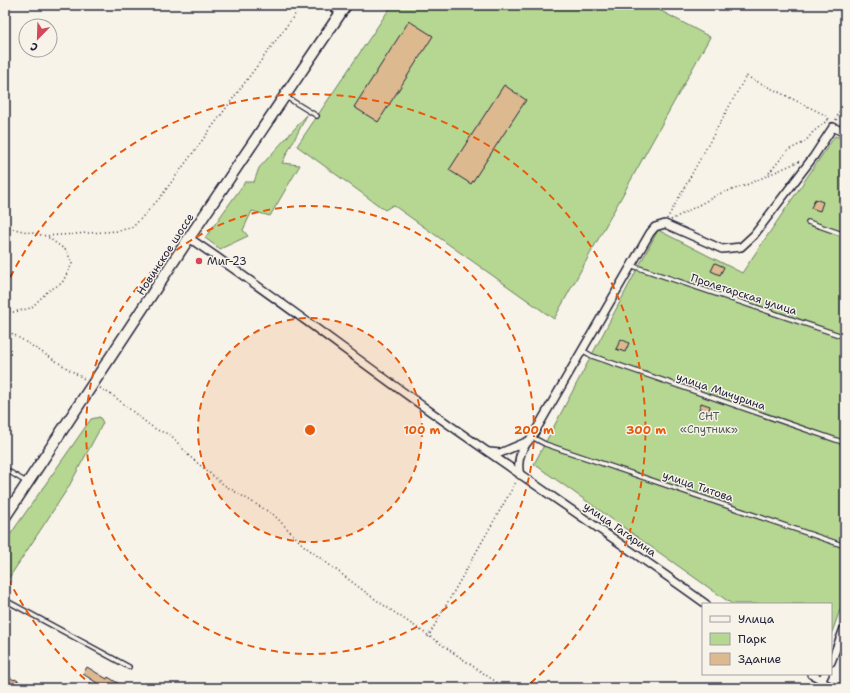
<svg xmlns="http://www.w3.org/2000/svg" width="850" height="693" font-family="'Shantell Sans',sans-serif">
<style>
.green{fill:#b5d791;stroke:#6c7c66}
.building{fill:#ddb98f;stroke:#22223b}
.lines{fill:none;stroke-linecap:round;stroke-linejoin:round}
.service-casing{stroke:#22223b;stroke-width:6}
.minor-casing{stroke:#22223b;stroke-width:10}
.secondary-casing{stroke:#22223b;stroke-width:13}
.path{stroke:#22223b;stroke-width:1.5;stroke-dasharray:1 3;stroke-linecap:butt}
.service{stroke:#f7f3e8;stroke-width:3.5}
.minor{stroke:#f7f3e8;stroke-width:7}
.secondary{stroke:#f7f3e8;stroke-width:10}
.ring{fill:none;stroke:#e8590c;stroke-width:2;stroke-dasharray:7 5}
.poi-dot{fill:#d1495b;stroke:#f7f3e8;stroke-width:1.5}
.labels{text-anchor:middle;stroke-width:3;stroke-linejoin:round;paint-order:stroke}
.street-label{font-size:11px;fill:#22223b;stroke:#f7f3e8}
.poi-label{font-size:11px;fill:#22223b;stroke:#f7f3e8;text-anchor:start}
.park-label{font-size:11px;fill:#4e5855;stroke:#f7f3e8}
.centre{fill:#e8590c;stroke:#f7f3e8;stroke-width:2}
.ring-label{font-size:12px;text-anchor:middle;font-weight:bold;fill:#e8590c;stroke:#f7f3e8;stroke-width:3;stroke-linejoin:round;paint-order:stroke}
</style>
<rect width="100%" height="100%" fill="#f7f3e8"/>
<filter id="ink" filterUnits="userSpaceOnUse"><feTurbulence type="fractalNoise" baseFrequency=".025" numOctaves="2"/><feDisplacementMap in="SourceGraphic" scale="8" xChannelSelector="R" yChannelSelector="G"/><feConvolveMatrix kernelMatrix="1 2 1 2 8 2 1 2 1" color-interpolation-filters="sRGB"/></filter>
<g filter="url(#ink)">
<g class="green">
<polygon points="392,5 650,5 710,37 554,319 393,205 385,210 297,146"/>
<polygon points="307,115 282,163 300,165 270,216 252,211 243,230 248,236 220,249 205,238 245,182 254,182 259,168"/>
<polygon points="835,136 845,139 845,596 831,635 831,604 732,604 534,464 658,230 742,273"/>
<polygon points="100,417 103,423 68,488 5,584 5,542 91,419"/>
</g>
<g class="building">
<polygon points="409,21 433,36 378,122 354,107"/>
<polygon points="504,85 526,100 471,184 449,170"/>
<polygon points="815,199 823,202 820,211 811,208"/>
<polygon points="715,263 724,267 720,275 711,271"/>
<polygon points="621,339 629,343 625,352 616,349"/>
<polygon points="701,403 710,406 708,414 699,411"/>
<polygon points="87,667 107,679 108,677 126,688 105,688 83,674"/>
<polygon points="5,674 14,680 15,679 30,688 11,688 5,684"/>
</g>
<g class="lines">
<g class="service-casing">
<g id="service">
<polyline points="286,97 317,116"/>
<polyline points="808,222 845,235"/>
<polyline points="630,265 845,337"/>
<polyline points="582,350 592,356 845,443"/>
<polyline points="532,437 545,444 845,546"/>
<polyline points="5,469 26,482"/>
<polyline points="5,600 129,667"/>
<polyline points="822,680 838,688"/>
</g>
</g>
<g class="minor-casing">
<g id="minor">
<polyline points="331,5 341,13"/>
<path d="M 189,238 C 269,292 346,351 424,407 C 518,474 613,537 706,604"/>
<polyline points="489,452 500,453 526,442"/>
<path d="M 520,475 C 516,460 521,448 532,437 L 650,233 L 655,227 L 665,224 L 722,249 L 741,247 L 754,235 L 814,156 L 833,127 L 845,133"/>
<polyline points="831,662 845,626"/>
<polyline points="811,674 822,680 825,674"/>
</g>
</g>
<g class="secondary-casing">
<polyline id="secondary" points="5,517 189,238 346,5"/>
</g>
<g class="path">
<polyline points="836,120 845,97"/>
<polyline points="769,173 788,150 805,142 813,132 829,119"/>
<polyline points="667,219 746,76 823,114 830,120"/>
<polyline points="671,220 719,194 744,186 800,161"/>
<polyline points="5,227 46,236 118,231 133,227 159,199 302,5"/>
<polyline points="5,311 14,312 31,308 48,291 62,283 72,264 67,251 46,236"/>
<polyline points="5,329 86,380"/>
<polyline points="100,388 115,397 148,424 157,430 171,435 189,456 224,485 274,515 303,545 372,597 505,688"/>
<polyline points="428,637 516,482"/>
</g>
<use href="#service" class="service"/>
<use href="#minor" class="minor"/>
<use href="#secondary" class="secondary"/>
</g>
</g>
<circle cx="310" cy="430" r="112" fill="#e8590c" fill-opacity=".12"/>
<g class="ring">
<circle cx="310" cy="430" r="112"/>
<circle cx="310" cy="430" r="224"/>
<path d="M94 687A336 336 0 0 1 5 572M5 288A336 336 0 1 1 526 687"/>
</g>
<circle class="poi-dot" cx="199" cy="261" r="4"/>
<g class="labels">
<g class="street-label">
<text transform="translate(165 254) rotate(-57)" y="4">Новинское шоссе</text>
<text transform="translate(744 294) rotate(18)" y="4">Пролетарская улица</text>
<text transform="translate(721 391) rotate(19)" y="4">улица Мичурина</text>
<text transform="translate(698 486) rotate(19)" y="4">улица Титова</text>
<text transform="translate(620 529) rotate(35)" y="4">улица Гагарина</text>
</g>
<g class="poi-label">
<text x="207" y="265">Миг-23</text>
</g>
<g class="park-label">
<text x="709" y="420">СНТ<tspan x="709" dy="13">«Спутник»</tspan></text>
</g>
</g>
<circle cx="310" cy="430" r="6" class="centre"/>
<g class="ring-label">
<text x="422" y="434">100 m</text>
<text x="534" y="434">200 m</text>
<text x="646" y="434">300 m</text>
</g>
<rect width="850" height="693" fill="none" stroke="#f7f3e8" stroke-width="20"/>
<rect x="10" y="10" width="830" height="673" fill="none" stroke="#22223b" stroke-width="1.5" filter="url(#ink)"/>
<rect x="702" y="603" width="130" height="72" fill="#f7f3e8" stroke="#a29fa3"/>
<rect x="710" y="616" width="20" height="6" fill="#f7f3e8" stroke="#a29fa3"/>
<text x="738" y="623" font-size="12" fill="#22223b">Улица</text>
<rect x="710" y="633" width="20" height="12" fill="#b5d791" stroke="#a29fa3"/>
<text x="738" y="643" font-size="12" fill="#22223b">Парк</text>
<rect x="710" y="653" width="20" height="12" fill="#ddb98f" stroke="#a29fa3"/>
<text x="738" y="663" font-size="12" fill="#22223b">Здание</text>
<g transform="translate(38 38) rotate(203)"><circle r="19" fill="#f7f3e8" stroke="#a29fa3"/>
<path d="M0-3L7 15L0 10L-7 15Z" fill="#d1495b"/>
<text y="-6" font-size="11" font-weight="bold" text-anchor="middle" fill="#22223b">С</text>
</g>
</svg>
